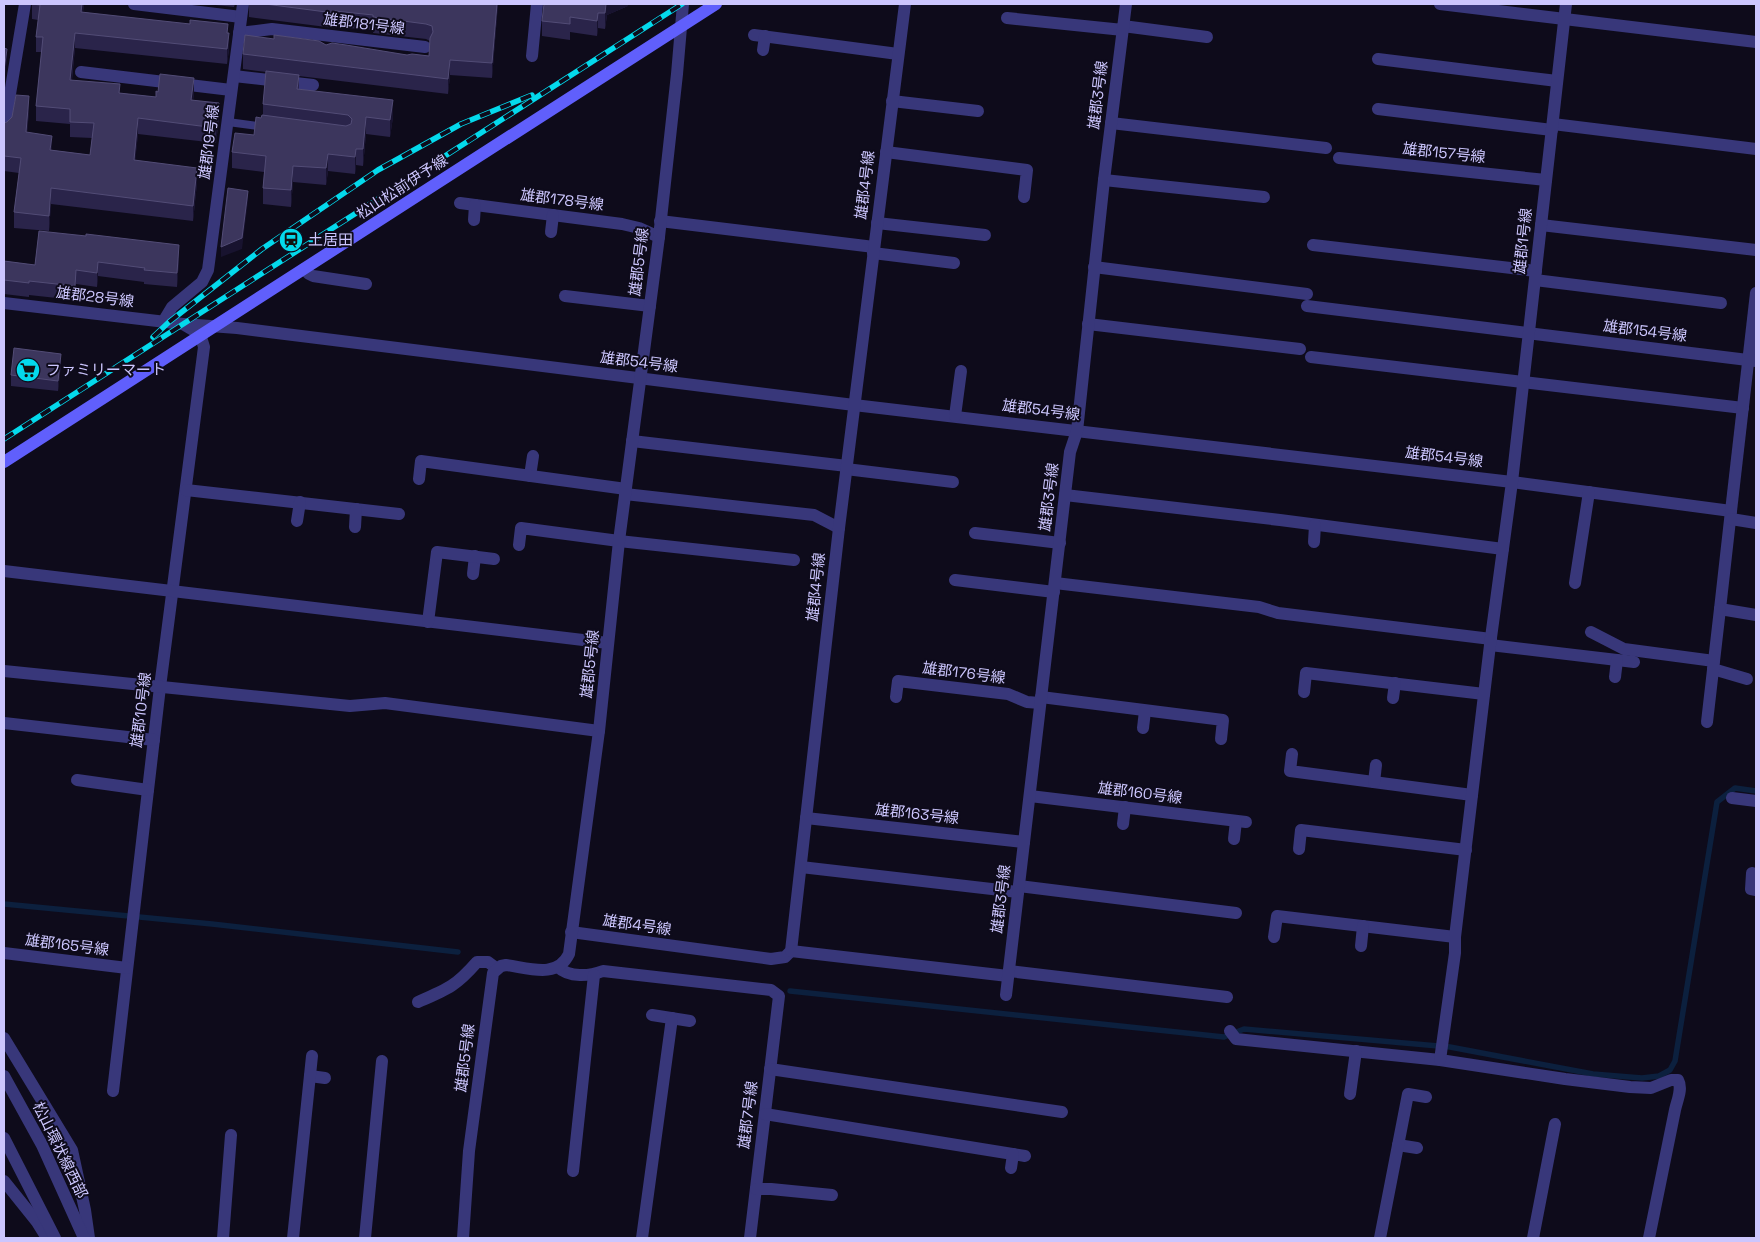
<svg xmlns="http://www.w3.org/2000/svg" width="1760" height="1242" font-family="'Space Grotesk','Noto Sans JP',sans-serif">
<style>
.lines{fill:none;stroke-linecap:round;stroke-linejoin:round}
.stream{stroke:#0c203e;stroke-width:5.5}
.service{stroke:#38377a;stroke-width:8}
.minor{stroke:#38377a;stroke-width:12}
.tertiary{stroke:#38377a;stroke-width:12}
.secondary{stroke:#605ffc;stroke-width:12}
.rail-casing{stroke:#04d9ec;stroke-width:5.5}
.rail{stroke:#0e0b1b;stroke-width:4;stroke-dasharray:11;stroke-linecap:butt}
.wall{fill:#2a244a}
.shaded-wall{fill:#18132f}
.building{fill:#3c365d;stroke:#524c76}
.labels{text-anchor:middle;stroke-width:4;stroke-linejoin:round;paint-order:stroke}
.street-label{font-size:15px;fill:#ccc6fe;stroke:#0e0b1b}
.poi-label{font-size:15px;fill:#ccc6fe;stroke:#0e0b1b;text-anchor:start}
</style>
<rect width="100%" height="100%" fill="#0e0b1b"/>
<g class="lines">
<g class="stream">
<polyline points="4,904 212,924 458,952"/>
<polyline points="790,991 1224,1037 1244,1029 1450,1047 1593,1074 1642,1078 1659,1076 1670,1070 1675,1061 1717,802 1735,788 1756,791"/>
</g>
<polyline class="service" points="228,122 265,127"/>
<g class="minor">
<polyline points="134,4 241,17"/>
<polyline points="1440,4 1756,42"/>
<polyline points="1007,18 1123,30"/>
<polyline points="1123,26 1207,37"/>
<polyline points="239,33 272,29 425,47"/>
<polyline points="754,35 898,54"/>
<polyline points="763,50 765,36"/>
<polyline points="532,56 537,4"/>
<polyline points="1378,59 1557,81"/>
<polyline points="81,72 231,90"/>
<polyline points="234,76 313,85"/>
<polyline points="892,101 978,111"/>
<polyline points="1378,109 1552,130"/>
<polyline points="1111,123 1326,148"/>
<polyline points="1553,124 1756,149"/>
<polyline points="4,130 25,4"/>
<polyline points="886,152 1027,170 1024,197"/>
<polyline points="1339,158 1546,180"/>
<polyline points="1104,180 1264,197"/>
<polyline points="460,203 622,224 639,228 659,237"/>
<polyline points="474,220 475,205"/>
<polyline points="660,221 874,247"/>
<polyline points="877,223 985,235"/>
<polyline points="1541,225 1756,250"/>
<polyline points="551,232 553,215"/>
<polyline points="1313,245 1536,271"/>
<polyline points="873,253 954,263"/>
<polyline points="1094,267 1307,294"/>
<polyline points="304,269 309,274 313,276 366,284"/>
<polyline points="1535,280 1721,303"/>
<polyline points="565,296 650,306"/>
<polyline points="4,303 183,324 200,334 204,347 160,687 113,1091"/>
<polyline points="1307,306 1756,361"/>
<polyline points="163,322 172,307 202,282 208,270 243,4"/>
<polyline points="183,324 237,328 854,405 1512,482 1731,511 1720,609 1756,615"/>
<polyline points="1088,324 1300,349"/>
<polyline points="1311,357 1743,408"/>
<polyline points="955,416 961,371"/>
<polyline points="632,441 847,466"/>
<polyline points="846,469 953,482"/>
<polyline points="530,476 533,456"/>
<polyline points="419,479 421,461 626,489"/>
<polyline points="186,490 399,514"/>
<polyline points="625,494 814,515 839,528"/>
<polyline points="1065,495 1280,520 1503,549"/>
<polyline points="1731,511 1756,293"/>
<polyline points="1731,519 1756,523"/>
<polyline points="297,521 300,502"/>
<polyline points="355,527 356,509"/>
<polyline points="975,533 1060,543"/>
<polyline points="1314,542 1315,525"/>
<polyline points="519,545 521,528 619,541 794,560"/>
<polyline points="4,571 608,643"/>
<polyline points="473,574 475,556"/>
<polyline points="955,580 1054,592"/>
<polyline points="1055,583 1259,607 1278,613 1491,639"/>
<polyline points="1575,583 1589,492"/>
<polyline points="428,622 437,552 494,559"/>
<polyline points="1591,632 1624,649 1714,661"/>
<polyline points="1490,645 1634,662"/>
<polyline points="1713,669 1747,679"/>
<polyline points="4,671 350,706 385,703 599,731"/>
<polyline points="1615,677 1617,660"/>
<polyline points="1304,692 1306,673 1484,694"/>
<polyline points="896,697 898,681 1008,694 1027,702 1040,703"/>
<polyline points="1041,697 1223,720 1221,739"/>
<polyline points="1393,698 1395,683"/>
<polyline points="1707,722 1720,609"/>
<polyline points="4,723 154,740"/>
<polyline points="1143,728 1145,711"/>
<polyline points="1292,754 1290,771 1472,795"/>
<polyline points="77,780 148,790"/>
<polyline points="1374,782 1376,765"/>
<polyline points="1030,796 1246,822"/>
<polyline points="1732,798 1756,801"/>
<polyline points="806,818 1024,842"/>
<polyline points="1123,824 1125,807"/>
<polyline points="1234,839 1236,821"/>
<polyline points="1299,849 1301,830 1466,850"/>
<polyline points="801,867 1018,892"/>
<polyline points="1752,873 1751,889 1756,890"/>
<polyline points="1019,886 1236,913"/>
<polyline points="571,932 771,959 785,957 791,951 839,528 905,4"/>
<polyline points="1274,937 1277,916 1455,937"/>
<polyline points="1361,946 1363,926"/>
<polyline points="791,951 1008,976"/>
<polyline points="4,953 127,968"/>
<path d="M 558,967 C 569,978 590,976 603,971 L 771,990 L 779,996 L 750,1238"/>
<polyline points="1009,971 1227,997"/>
<polyline points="1006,995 1070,452 1077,431 1104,180 1126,4"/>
<path d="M 418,1002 C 448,989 456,986 477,962 L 488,962 L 496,968"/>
<polyline points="652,1015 690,1021"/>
<path d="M 1230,1031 L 1236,1039 L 1440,1060 L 1565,1079 L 1630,1087 L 1651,1088 L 1671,1080 L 1678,1080 C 1683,1089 1677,1100 1675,1110 L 1649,1238"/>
<polyline points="4,1038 72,1150 85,1210 89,1238"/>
<polyline points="1440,1060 1455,953 1455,937 1490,645 1512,482 1566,4"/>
<polyline points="770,1069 1062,1112"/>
<polyline points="310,1076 325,1078"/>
<polyline points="1350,1094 1356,1051"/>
<polyline points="765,1114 1025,1156"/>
<polyline points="1398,1145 1417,1148"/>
<polyline points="1011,1168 1013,1154"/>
<polyline points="573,1171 594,975"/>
<polyline points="4,1181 37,1222 47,1238"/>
<polyline points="756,1189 771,1189 832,1195"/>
<polyline points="223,1238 231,1135"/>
<polyline points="293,1238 312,1056"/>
<polyline points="365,1238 382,1061"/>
<path d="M 463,1238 L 469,1151 L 493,973 L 501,966 L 506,965 C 529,968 557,979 569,954 L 599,731 L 619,541 L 659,237 L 677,74 L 683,4"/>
<polyline points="642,1238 672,1018"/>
<polyline points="1380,1238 1408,1094 1426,1097"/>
<polyline points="1533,1238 1555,1124"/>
</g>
<g class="tertiary">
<polyline points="4,1076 42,1145 84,1238"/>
<polyline points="4,1138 55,1238"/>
</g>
<path class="secondary" d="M 4,462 C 240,308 479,157 716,4"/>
<g class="rail-casing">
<g id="rail">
<polyline points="153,337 169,322 262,249 378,170 461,124 532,95"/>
<polyline points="4,439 682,4"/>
</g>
</g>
<use href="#rail" class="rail"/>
</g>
<g class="wall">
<polygon points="32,4 84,4 83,12 228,33 229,49 227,64 75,48 72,80 120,93 156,97 194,94 193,100 219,118 216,143 138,134 135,160 197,183 193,221 51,204 49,231 14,228 14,212 19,173 4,171 4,123 7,122 29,111 27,133 52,150 90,155 92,138 70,137 70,124 36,121 36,106 42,52 36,52 36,37 38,20 32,19"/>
<polygon points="206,4 235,4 234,7"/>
<polygon points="249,4 498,4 492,78 450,75 448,94 299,76 299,89 393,117 390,137 366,134 363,166 356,165 355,174 328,171 326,185 293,182 291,207 263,204 263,188 264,172 232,168 232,152 254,135 263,116 263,104 266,72 243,69 243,54 326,45 407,55 429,56 430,41 426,39 373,33 373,30 335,27 334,28 249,17"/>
<polygon points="628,6 607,15 605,29 598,28 597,36 570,32 570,40 542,36 542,21"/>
<polygon points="39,231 179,259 177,287 144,284 144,282 98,276 97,287 76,284 75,300 29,295 29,297 4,294 4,261 35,265"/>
<polygon points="61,364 58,391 11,386 11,375"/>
</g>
<g class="shaded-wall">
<polygon points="4,4 5,4 5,13 4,18"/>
<polygon points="82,4 84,4 81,27 81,12"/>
<polygon points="497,4 498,4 492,78 492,63"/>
<polygon points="606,4 628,4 628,6 607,15 605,29 605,13"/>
<polygon points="598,13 598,28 597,36 597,21"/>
<polygon points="75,33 75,48 70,95 70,80"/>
<polygon points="229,33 229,49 227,64 227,49"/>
<polygon points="7,49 7,61 4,82 4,70"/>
<polygon points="450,60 450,75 448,94 448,79"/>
<polygon points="194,78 194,94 191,115 191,100"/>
<polygon points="29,96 29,111 26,148 26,132"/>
<polygon points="393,100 393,117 390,137 390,120"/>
<polygon points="219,103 219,118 216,143 216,128"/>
<polygon points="366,117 366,134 363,166 363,149"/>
<polygon points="138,118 138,134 134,175 134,160"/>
<polygon points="52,136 52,151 50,150"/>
<polygon points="356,149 356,165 355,174 355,157"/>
<polygon points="328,154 328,171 326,185 326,168"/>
<polygon points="293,166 293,182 291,207 291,190"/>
<polygon points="197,168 197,183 193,221 193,206"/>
<polygon points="51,188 51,204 49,231 49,216"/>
<polygon points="248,191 248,201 242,249 221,257 221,247"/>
<polygon points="179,245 179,259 177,287 177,273"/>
<polygon points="98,262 98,276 97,287 97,273"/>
<polygon points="76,270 76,284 75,300 75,286"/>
<polygon points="61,354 61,364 58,391 58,381"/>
</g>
<g class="building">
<polygon points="32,4 82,4 81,12 190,24 190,20 228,24 227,33 229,33 227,49 75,33 70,80 120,84 119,93 156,97 156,91 158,92 160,74 194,78 191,100 219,103 216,128 138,118 134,160 197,168 193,206 51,188 49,216 14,212 21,158 4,156 4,123 7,122 12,117 16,95 29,96 26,132 52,136 50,150 90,155 94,123 70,122 70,109 36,106 43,37 36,37 40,5"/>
<polygon points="265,4 497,4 492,63 450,60 448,79 243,54 245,35 274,39 274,35 319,41 326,45 332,43 346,45 407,55 412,54 429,56 430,38 433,32 432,26 426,24 373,17 373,15 335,11 334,13"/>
<polygon points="544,4 606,4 605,13 598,13 597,21 570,17 570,24 542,21"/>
<polygon points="4,48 7,49 4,70"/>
<polygon points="266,71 299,75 297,89 393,100 390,120 366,117 363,149 356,149 355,157 328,154 326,168 293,166 291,190 263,188 266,156 232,152 235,133 254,135 256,117 261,118 262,115 346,126 351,124 352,119 348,115 263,104"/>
<polygon points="228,188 248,191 242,238 221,247"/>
<polygon points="39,231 86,236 86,234 179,245 177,273 144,270 145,268 98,262 97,273 76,270 75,286 29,281 29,283 4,280 4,261 35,265"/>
<polygon points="14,348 61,354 58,381 11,375"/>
</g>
<defs>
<g id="station-disc" transform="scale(1.25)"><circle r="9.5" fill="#04d9ec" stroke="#0e0b1b"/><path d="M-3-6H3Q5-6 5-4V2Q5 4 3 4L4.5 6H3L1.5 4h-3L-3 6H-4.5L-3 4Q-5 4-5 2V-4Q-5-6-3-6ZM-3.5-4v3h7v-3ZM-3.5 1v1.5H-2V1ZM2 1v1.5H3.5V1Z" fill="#111"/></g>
<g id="supermarket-disc" transform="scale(1.25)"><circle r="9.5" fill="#04d9ec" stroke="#0e0b1b"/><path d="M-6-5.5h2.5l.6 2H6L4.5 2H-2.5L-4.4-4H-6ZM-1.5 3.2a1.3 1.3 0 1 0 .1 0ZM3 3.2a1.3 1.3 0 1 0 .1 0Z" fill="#111"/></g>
</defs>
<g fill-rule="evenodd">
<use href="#station-disc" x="291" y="240"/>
<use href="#supermarket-disc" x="28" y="370"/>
</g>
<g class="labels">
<g class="street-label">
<text transform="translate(364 24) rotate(7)" y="5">雄郡181号線</text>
<text transform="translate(1098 95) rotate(-83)" y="5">雄郡3号線</text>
<text transform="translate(209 142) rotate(-83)" y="5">雄郡19号線</text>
<text transform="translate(1444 153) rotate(6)" y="5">雄郡157号線</text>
<text transform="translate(865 185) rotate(-83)" y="5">雄郡4号線</text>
<text transform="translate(402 187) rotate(-33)" y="5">松山松前伊予線</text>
<text transform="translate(562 200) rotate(7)" y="5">雄郡178号線</text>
<text transform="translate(1523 241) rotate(-84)" y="5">雄郡1号線</text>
<text transform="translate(639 262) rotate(-83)" y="5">雄郡5号線</text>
<text transform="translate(95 297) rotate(7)" y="5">雄郡28号線</text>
<text transform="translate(1645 331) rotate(7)" y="5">雄郡154号線</text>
<text transform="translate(639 362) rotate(7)" y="5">雄郡54号線</text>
<text transform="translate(1041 410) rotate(7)" y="5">雄郡54号線</text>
<text transform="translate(1444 457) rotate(7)" y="5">雄郡54号線</text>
<text transform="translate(1049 497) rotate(-83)" y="5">雄郡3号線</text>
<text transform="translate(816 587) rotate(-84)" y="5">雄郡4号線</text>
<text transform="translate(590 664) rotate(-84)" y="5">雄郡5号線</text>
<text transform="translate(964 673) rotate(7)" y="5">雄郡176号線</text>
<text transform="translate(141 710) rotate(-83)" y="5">雄郡10号線</text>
<text transform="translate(1140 793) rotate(7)" y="5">雄郡160号線</text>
<text transform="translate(917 814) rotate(6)" y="5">雄郡163号線</text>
<text transform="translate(1001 899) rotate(-83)" y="5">雄郡3号線</text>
<text transform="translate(637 925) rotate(8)" y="5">雄郡4号線</text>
<text transform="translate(67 945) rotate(7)" y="5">雄郡165号線</text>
<text transform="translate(465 1058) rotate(-83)" y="5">雄郡5号線</text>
<text transform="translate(748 1115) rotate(-83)" y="5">雄郡7号線</text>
<text transform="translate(60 1150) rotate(64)" y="5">松山環状線西部</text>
</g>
<g class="poi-label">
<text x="308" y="245">土居田</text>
<text x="46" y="375">ファミリーマート</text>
</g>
</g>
<rect width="1760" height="1242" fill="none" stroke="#ccc6fe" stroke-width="10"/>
</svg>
